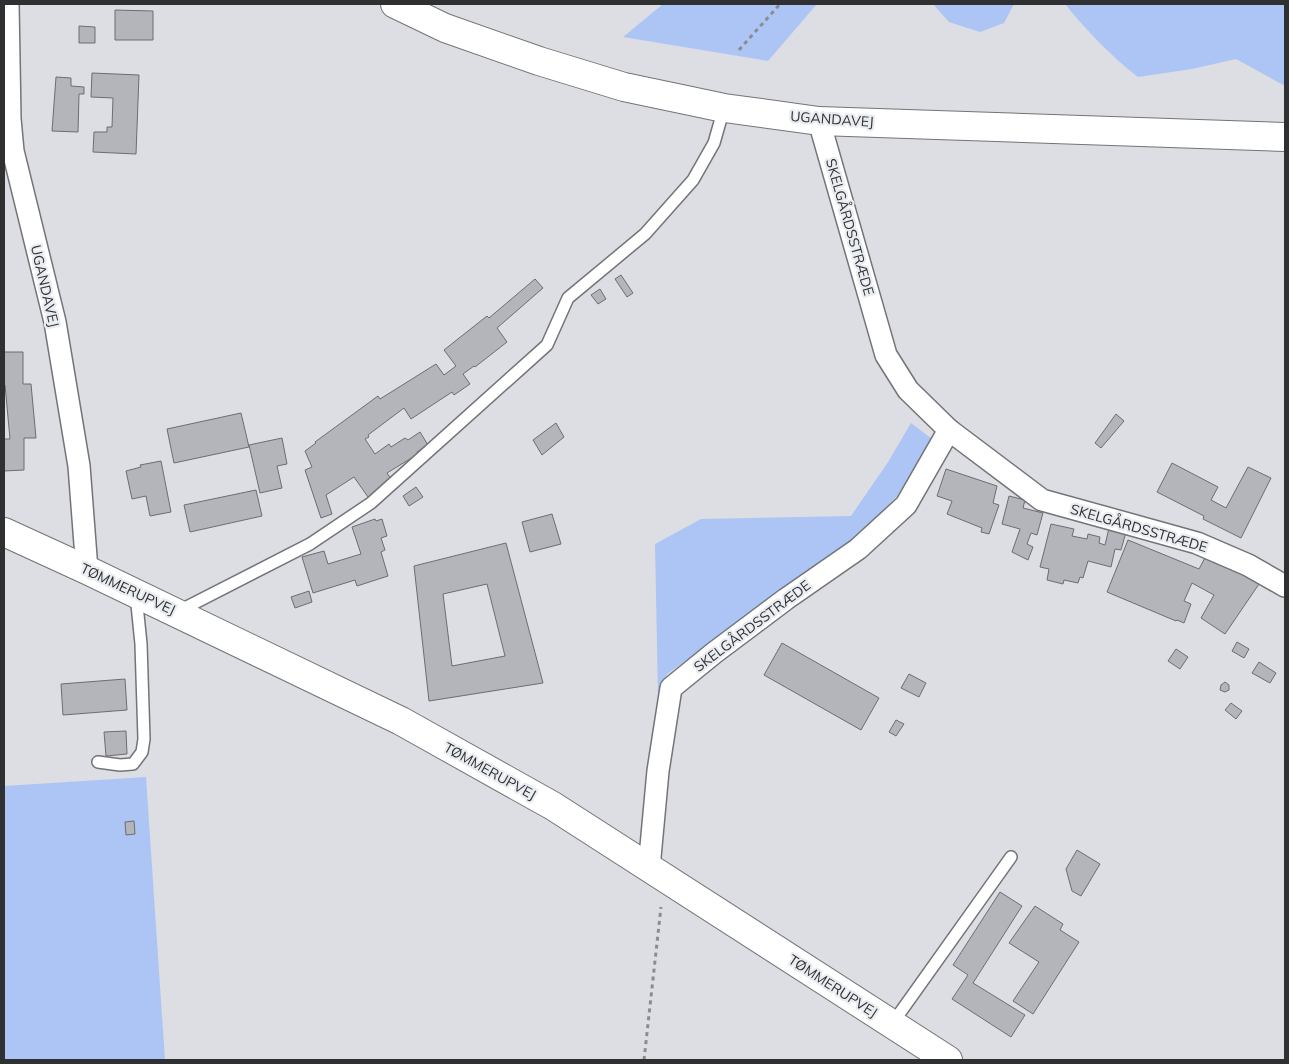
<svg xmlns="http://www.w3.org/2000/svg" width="1289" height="1064" font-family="Mulish,sans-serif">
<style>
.green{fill:#adc5f4}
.building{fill:#b3b5ba;stroke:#6b6d71;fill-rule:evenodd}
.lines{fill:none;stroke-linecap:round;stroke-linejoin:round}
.lane-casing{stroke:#727478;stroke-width:14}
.street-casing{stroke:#727478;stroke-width:24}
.secondary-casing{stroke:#727478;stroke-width:30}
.path{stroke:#8a8c8f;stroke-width:3;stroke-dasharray:4 4;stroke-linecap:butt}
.lane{stroke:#fff;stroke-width:11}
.street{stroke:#fff;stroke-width:21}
.secondary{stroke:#fff;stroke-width:28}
.labels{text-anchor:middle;stroke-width:4.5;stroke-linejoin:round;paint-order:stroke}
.street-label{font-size:14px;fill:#2f3032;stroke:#e9ecf0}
</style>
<rect width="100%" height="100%" fill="#dcdee3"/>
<g class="green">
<polygon points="663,4 817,4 768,61 623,37"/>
<polygon points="933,4 1014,4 1004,23 980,32 949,22"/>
<path d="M 1065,4 L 1285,4 L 1285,86 L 1236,59 L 1192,69 L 1138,77 C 1111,56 1086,30 1065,4 Z"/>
<polygon points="911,423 932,439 898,495 849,545 667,674 658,696 655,544 701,519 851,516 888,462"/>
<polygon points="146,777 165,1060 4,1060 4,786"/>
</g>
<g class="building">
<polygon points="115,10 153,11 153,40 115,40"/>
<polygon points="79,26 95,27 95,43 79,43"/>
<polygon points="92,73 139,75 136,154 93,152 94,132 107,132 107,127 112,127 113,98 91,97"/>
<polygon points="56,77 71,78 71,86 84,87 84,94 79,94 78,132 52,131"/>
<polygon points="621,275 633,293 627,297 615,279"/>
<polygon points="535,279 543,288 497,328 507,342 475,367 474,366 463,374 470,384 454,395 452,392 411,419 404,408 368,435 369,437 365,439 375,454 389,444 391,447 405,438 408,440 420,432 428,445 417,452 418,454 387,473 391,479 368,497 354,477 326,495 332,514 321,518 305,470 312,467 305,451 316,443 315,442 378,396 380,399 436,364 444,375 456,366 444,350 487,316 489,318"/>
<polygon points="600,289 606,299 598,304 591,295"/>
<polygon points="4,352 23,352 23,384 31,384 36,438 24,438 24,470 4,471 4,439 10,439 5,385 4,385"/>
<polygon points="241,413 249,447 174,463 167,429"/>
<polygon points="1116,414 1124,421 1101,448 1095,443"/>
<polygon points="556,423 564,437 542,455 533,440"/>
<polygon points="282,438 287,464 277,466 282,488 260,493 249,445"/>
<polygon points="161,461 171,512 150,516 146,496 132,499 126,471 141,467 140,465"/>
<polygon points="1172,463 1218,487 1211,500 1226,508 1248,467 1271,478 1241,538 1203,519 1204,516 1157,492"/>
<polygon points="946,469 997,486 993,503 999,505 989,534 981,532 982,528 947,514 952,501 937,496"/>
<polygon points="416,487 423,497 409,506 403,496"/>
<polygon points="256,490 262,516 190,532 184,505"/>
<polygon points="1009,496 1025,500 1023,508 1043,513 1037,535 1031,533 1027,544 1033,547 1028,560 1012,552 1020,529 1002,524"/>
<polygon points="552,514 561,544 530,552 522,522"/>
<polygon points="375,519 376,521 382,519 387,536 381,538 385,550 381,552 388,576 357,586 355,580 313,593 302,557 324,551 328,564 361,554 352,527"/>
<polygon points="1051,524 1074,529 1072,536 1087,539 1088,534 1100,537 1099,543 1105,545 1109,528 1126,532 1121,550 1115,549 1111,567 1088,561 1083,578 1080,577 1078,583 1064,580 1063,584 1047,580 1049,569 1040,567"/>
<polygon points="1128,540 1199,569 1207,554 1233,567 1259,584 1225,634 1201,618 1214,595 1192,583 1184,601 1191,604 1184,623 1177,620 1176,621 1107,592"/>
<path d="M 506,543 L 543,683 L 429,701 L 414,566 ZM 487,584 L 505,656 L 452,666 L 443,594 Z"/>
<polygon points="309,591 312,602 295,608 291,597"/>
<polygon points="1237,642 1249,649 1244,658 1232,651"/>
<polygon points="782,643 879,698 861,730 764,675"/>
<polygon points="1176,649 1188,657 1180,669 1168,661"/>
<polygon points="1259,662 1276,673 1270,683 1252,673"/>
<polygon points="909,674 926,683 919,697 901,688"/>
<polygon points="125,679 127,710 63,715 61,684"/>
<polygon points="1225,682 1229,685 1229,690 1225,692 1220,690 1221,685"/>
<polygon points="1231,703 1242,711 1236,719 1225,710"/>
<polygon points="896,720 904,724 896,736 889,732"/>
<polygon points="126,731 127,754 106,756 104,732"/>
<polygon points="134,821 135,834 126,835 125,822"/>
<polygon points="1077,850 1100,864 1081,896 1072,891 1066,869"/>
<polygon points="1000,892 1022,906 973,983 1025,1015 1011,1037 952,999 968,975 953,965"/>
<polygon points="1035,906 1063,924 1060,930 1079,942 1033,1014 1013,1001 1039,962 1009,943"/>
</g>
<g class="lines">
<g class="lane-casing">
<g id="lane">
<polyline points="179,611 310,544 371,503 547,345 568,298 645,234 693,180 714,143 724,108"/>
<polyline points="98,762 120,765 133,764 142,752 144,739 141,644 136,595"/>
<polyline points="892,1024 1011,857"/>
</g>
</g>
<g class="street-casing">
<g id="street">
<polyline points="8,4 10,119 13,151 55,322 79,466 87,570"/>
<polyline points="819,121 886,355 908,390 949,430 1042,500 1197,543 1248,565 1285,586"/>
<polyline points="649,868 658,771 671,688 714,653 786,599 858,549 906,505 949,430"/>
</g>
</g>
<g class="secondary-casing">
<g id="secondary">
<polyline points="395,4 445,28 539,61 624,87 724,108 819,121 1285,137"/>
<polyline points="4,532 87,570 401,721 553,806 948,1060"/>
</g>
</g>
<g class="path">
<polyline points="739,50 780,4"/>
<polyline points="644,1060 661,907"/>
</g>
<use href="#lane" class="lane"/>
<use href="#street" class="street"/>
<use href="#secondary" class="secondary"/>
</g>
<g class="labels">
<g class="street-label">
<text transform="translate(832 119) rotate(4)" y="5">UGANDAVEJ</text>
<text transform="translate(850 227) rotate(74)" y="5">SKELGÅRDSSTRÆDE</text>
<text transform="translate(45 286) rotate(77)" y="5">UGANDAVEJ</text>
<text transform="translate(1139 528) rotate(16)" y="5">SKELGÅRDSSTRÆDE</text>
<text transform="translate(128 589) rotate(25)" y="5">TØMMERUPVEJ</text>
<text transform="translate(752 626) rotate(-37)" y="5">SKELGÅRDSSTRÆDE</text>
<text transform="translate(490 771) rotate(29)" y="5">TØMMERUPVEJ</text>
<text transform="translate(833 986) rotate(33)" y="5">TØMMERUPVEJ</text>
</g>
</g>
<rect width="1289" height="1064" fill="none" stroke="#2f3032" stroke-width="10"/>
</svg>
